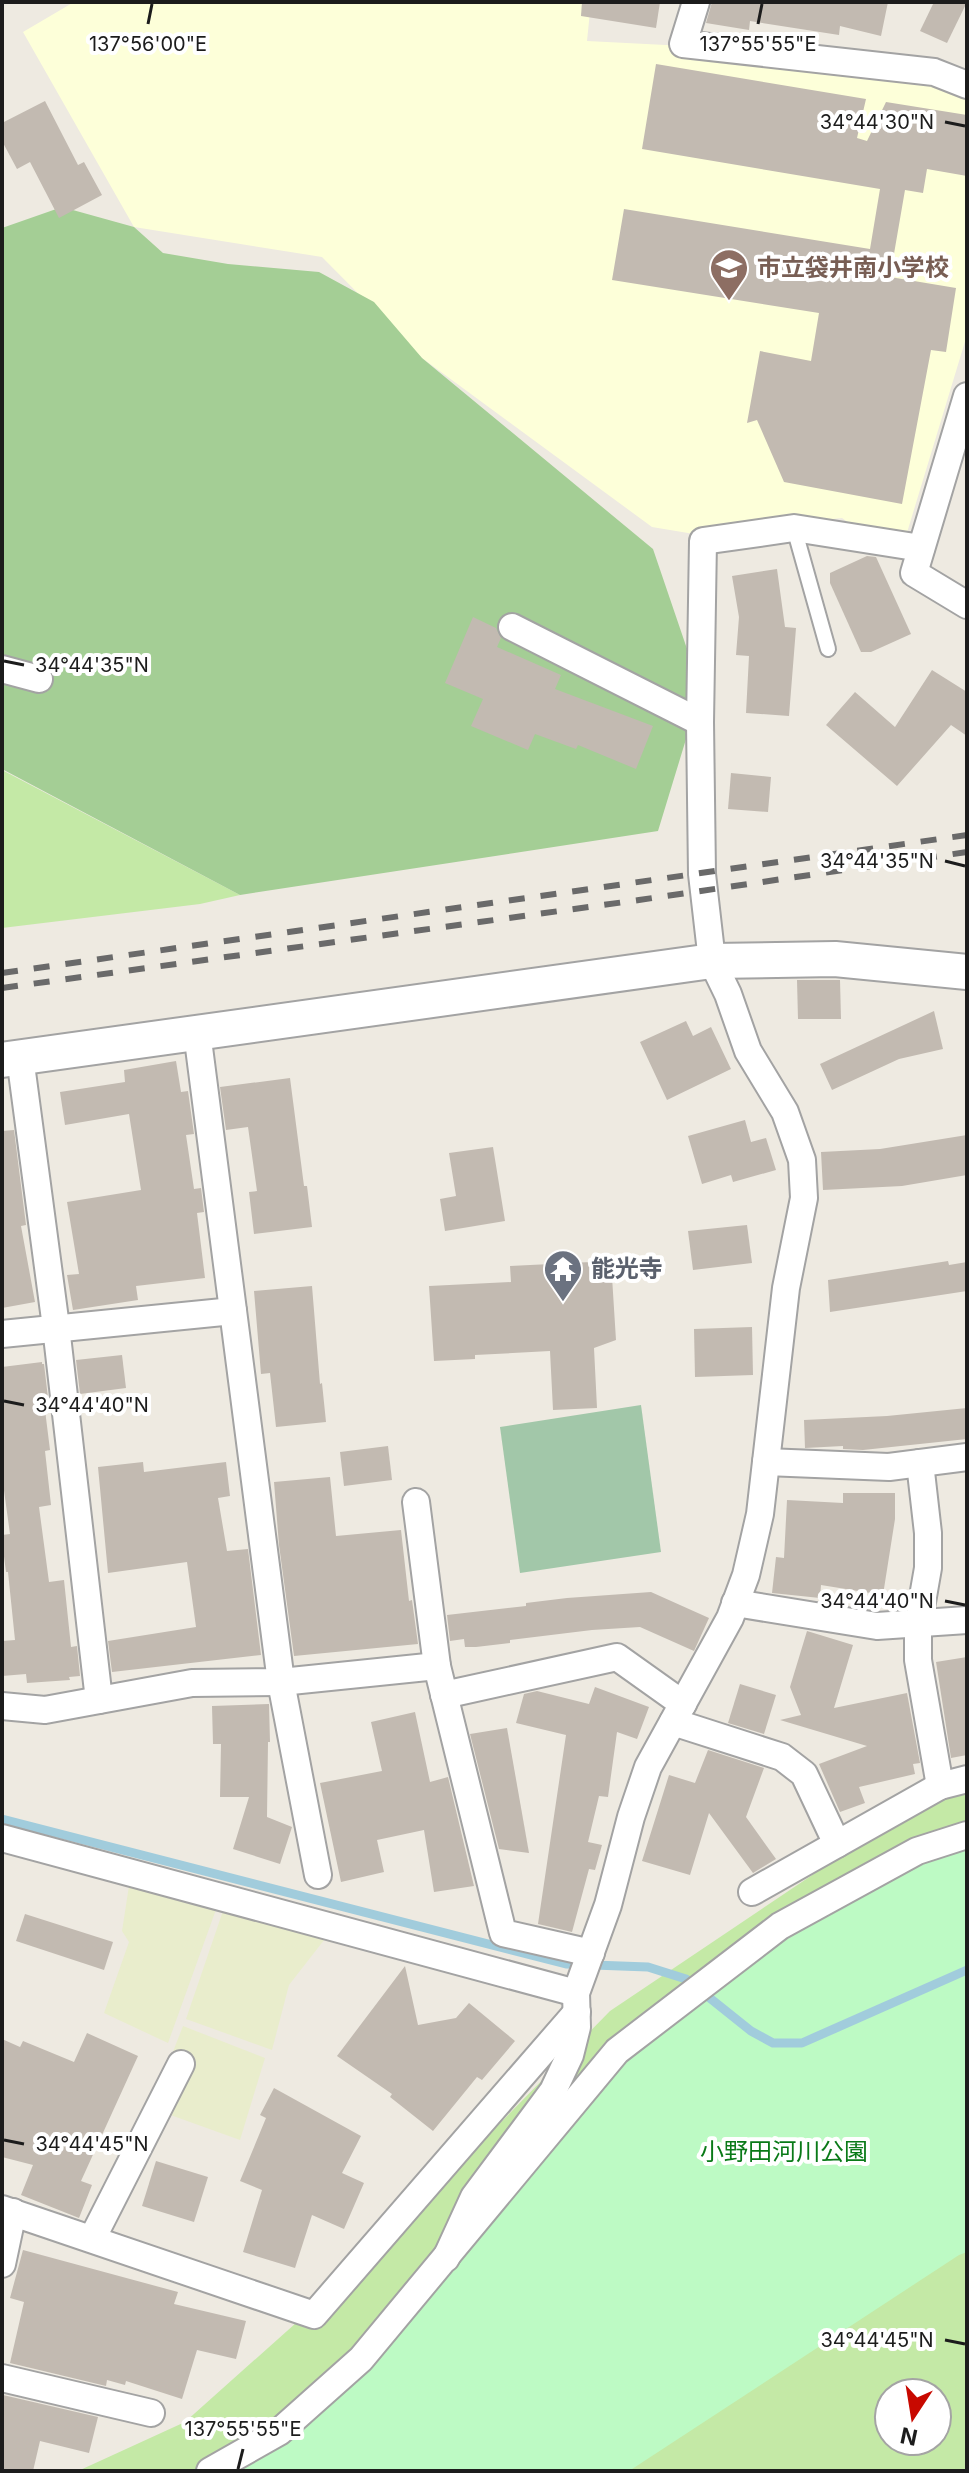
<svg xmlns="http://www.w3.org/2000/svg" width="969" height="2473" font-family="Inter,'Noto Sans JP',sans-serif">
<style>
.education{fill:#fdffd9}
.farmland{fill:#e9edcc}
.grass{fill:#c4e9a6;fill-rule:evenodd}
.forest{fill:#a4ce95}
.cemetery{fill:#a2c7a9}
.park{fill:#bdfac4}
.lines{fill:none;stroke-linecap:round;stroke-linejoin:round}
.stream{stroke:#a1ccdc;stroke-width:9}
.building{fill:#c2bab1}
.service-casing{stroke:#a3a3a3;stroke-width:18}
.minor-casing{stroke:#a3a3a3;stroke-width:30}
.tertiary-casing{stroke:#a3a3a3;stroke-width:38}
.service{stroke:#fff;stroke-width:14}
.minor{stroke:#fff;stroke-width:26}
.tertiary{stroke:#fff;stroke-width:34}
.rail{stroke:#6a6a6a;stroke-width:6;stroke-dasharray:16 16;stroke-linecap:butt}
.ticks{fill:none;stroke:#1c1c1c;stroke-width:3}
.labels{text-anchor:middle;stroke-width:8;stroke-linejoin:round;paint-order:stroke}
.education-label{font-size:24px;font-weight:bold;fill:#785e54;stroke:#fff;text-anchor:start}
.worship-label{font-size:24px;font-weight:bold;fill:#5b616d;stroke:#fff;text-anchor:start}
.park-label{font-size:24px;fill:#0a7a18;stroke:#fff}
.ticks-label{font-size:20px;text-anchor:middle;fill:#1c1c1c;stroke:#fff;stroke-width:8;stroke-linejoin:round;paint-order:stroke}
</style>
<rect width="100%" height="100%" fill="#eeeae1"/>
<polygon class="education" points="74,2 591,2 587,41 705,47 967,85 967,335 899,559 842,518 694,534 652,527 422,358 322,257 134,227 23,32"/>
<g class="farmland">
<polygon points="131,1873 218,1904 168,2043 104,2013 129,1942 122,1931"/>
<polygon points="225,1905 328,1935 289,1985 272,2050 186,2019"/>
<polygon points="183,2026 265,2058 240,2140 151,2108"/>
</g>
<g class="grass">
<polygon points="2,770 240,895 200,904 2,928"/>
<path d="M 967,1789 L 967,2471 L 78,2471 L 185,2422 L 362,2264 L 610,2011 L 860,1843 L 944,1795 ZM 889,2393 L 937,2393 L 937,2441 L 889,2441 Z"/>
</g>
<polygon class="forest" points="62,207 134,227 163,253 228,264 319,272 374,302 422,358 653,549 701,690 658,831 240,895 2,769 2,228"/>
<polygon class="cemetery" points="641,1405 661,1552 520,1573 500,1427"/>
<polygon class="park" points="967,1837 967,2252 959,2255 629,2471 210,2471 279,2432 617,2051 780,1926"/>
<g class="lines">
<polyline class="stream" points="2,1819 566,1964 648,1967 686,1979 751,2031 773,2043 802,2043 967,1970"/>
</g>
<g class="building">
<polygon points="582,2 660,2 656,28 581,16"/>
<polygon points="712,2 888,2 881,36 840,26 839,35 750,21 749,30 706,23"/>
<polygon points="934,2 967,2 947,43 920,31"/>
<polygon points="656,64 866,99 857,138 867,141 886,102 967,115 967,176 927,169 923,193 905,190 890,277 956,288 946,352 931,350 902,504 784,482 757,420 747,423 760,351 811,361 819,313 612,280 624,209 870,249 880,189 642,149"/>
<polygon points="45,101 78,165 84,162 102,195 59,218 30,162 17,169 2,141 2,123"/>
<polygon points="867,556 876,557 911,634 871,652 861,652 830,583 830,573"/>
<polygon points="777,569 785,627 796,628 789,716 746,713 749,656 736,655 739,617 732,576"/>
<polygon points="473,617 496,628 501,638 497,647 561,675 555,689 653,726 636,769 578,745 576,749 535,734 528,750 471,726 483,699 445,683"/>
<polygon points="932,670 967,692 967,736 951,725 897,786 826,725 855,692 895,727"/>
<polygon points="731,773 771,777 768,812 728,809"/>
<polygon points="797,980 840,980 841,1019 798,1019"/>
<polygon points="934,1011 943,1049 899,1059 832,1090 820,1064"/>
<polygon points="686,1021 693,1036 711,1027 731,1069 667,1100 640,1042"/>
<polygon points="176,1061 181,1092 188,1091 194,1134 186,1135 194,1189 201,1188 204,1212 197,1213 205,1278 136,1286 138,1300 73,1310 67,1275 79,1274 67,1202 141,1190 129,1114 65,1125 60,1092 125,1082 124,1070"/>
<polygon points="290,1078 304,1186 307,1186 312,1227 254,1234 249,1192 257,1191 248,1127 226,1130 220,1087"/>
<polygon points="745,1120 751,1142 766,1138 776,1170 733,1182 731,1175 702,1184 688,1136"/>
<polygon points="14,1130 26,1225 21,1226 35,1302 2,1308 2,1131"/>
<polygon points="967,1135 967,1175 902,1186 823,1190 821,1152 880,1149"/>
<polygon points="493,1147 505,1221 445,1231 440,1199 456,1196 449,1153"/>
<polygon points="747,1225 752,1263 693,1270 688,1231"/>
<polygon points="611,1261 616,1340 594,1348 597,1408 553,1410 550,1351 475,1355 475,1359 434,1361 429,1286 511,1282 510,1266"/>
<polygon points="948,1261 949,1265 967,1262 967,1291 830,1312 828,1280"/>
<polygon points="312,1286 320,1384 322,1383 326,1422 276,1427 270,1373 261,1374 254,1291"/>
<polygon points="752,1327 753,1375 695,1377 694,1329"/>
<polygon points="122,1355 126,1388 80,1394 76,1360"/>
<polygon points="42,1362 42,1364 44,1364 48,1398 44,1402 50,1450 45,1451 51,1505 39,1507 49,1582 64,1580 71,1647 77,1646 80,1676 69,1677 70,1680 27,1683 26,1674 2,1676 2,1641 15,1640 8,1572 6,1572 2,1541 2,1535 10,1534 2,1476 2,1367"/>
<polygon points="967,1408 967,1439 863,1450 843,1449 843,1446 805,1448 804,1420 887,1416"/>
<polygon points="388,1446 392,1480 344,1486 340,1452"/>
<polygon points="143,1462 144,1472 226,1462 230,1496 218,1498 227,1551 248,1549 261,1655 112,1672 108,1641 196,1627 187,1562 108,1573 98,1467"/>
<polygon points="330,1477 336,1536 401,1530 409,1601 412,1600 418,1644 294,1656 279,1545 274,1482"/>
<polygon points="843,1493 895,1493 895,1519 883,1595 821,1585 820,1598 772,1593 776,1557 784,1558 787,1500 843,1503"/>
<polygon points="651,1592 709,1618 694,1651 640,1627 592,1630 510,1640 510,1643 476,1647 465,1647 464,1639 450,1641 447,1615 526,1606 526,1603 567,1598"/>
<polygon points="807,1631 853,1645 834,1708 907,1693 920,1763 913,1764 915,1774 859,1787 865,1803 840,1812 819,1764 867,1746 780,1720 801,1715 790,1687"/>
<polygon points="967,1657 967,1755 951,1758 936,1662"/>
<polygon points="740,1684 776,1695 764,1734 728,1723"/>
<polygon points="595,1687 649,1707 637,1739 617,1732 608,1797 599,1796 588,1842 602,1845 595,1870 589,1869 572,1932 538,1924 566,1735 516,1723 524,1694 537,1691 589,1704"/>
<polygon points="269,1704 270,1742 268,1742 267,1817 292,1827 280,1864 233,1849 249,1797 220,1797 221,1744 213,1744 212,1706"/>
<polygon points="415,1712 430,1782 448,1777 474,1886 434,1892 424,1830 377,1840 384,1872 341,1882 320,1783 382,1771 371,1722"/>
<polygon points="507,1728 529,1853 499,1849 470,1734"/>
<polygon points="708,1750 764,1768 746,1817 776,1859 753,1873 709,1813 690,1875 642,1861 669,1775 695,1783"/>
<polygon points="25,1914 113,1942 104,1970 16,1941"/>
<polygon points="405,1966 418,2025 456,2018 469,2003 515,2041 482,2080 477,2077 433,2131 390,2097 392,2094 337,2056"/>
<polygon points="87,2033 138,2056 81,2181 92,2185 79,2218 21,2195 33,2165 2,2157 2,2039 20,2047 23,2041 74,2062"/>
<polygon points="274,2088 361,2136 342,2173 364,2183 344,2229 312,2215 295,2268 243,2252 262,2190 240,2181 266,2118 260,2115"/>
<polygon points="156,2161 208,2177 194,2222 142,2206"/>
<polygon points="23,2250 178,2292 174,2304 246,2321 236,2359 197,2350 182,2399 126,2381 125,2385 107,2380 106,2386 10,2363 24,2302 10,2298"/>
<polygon points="3,2395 98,2417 89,2453 40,2441 33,2471 2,2471"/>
</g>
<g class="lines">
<g class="service-casing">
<polyline id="service" points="794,528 828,649"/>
</g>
<g class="minor-casing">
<g id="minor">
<polyline points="696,2 683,44 934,72 967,85"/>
<polyline points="967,396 914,573 967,605"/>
<polyline points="512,627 700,722"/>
<polyline points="2,669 39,679"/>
<polyline points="197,1032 281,1682 318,1875"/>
<polyline points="20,1057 56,1327 99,1700"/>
<polyline points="2,1334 233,1311"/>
<polyline points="766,1462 889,1467 967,1457"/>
<polyline points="920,1463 928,1533 928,1568 918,1625 918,1660 940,1786"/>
<polyline points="416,1502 437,1666 503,1933 591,1953"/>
<polyline points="735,1603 877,1626 967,1620"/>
<polyline points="444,1695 617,1657 683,1704"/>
<polyline points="2,1706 45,1710 192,1683 281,1682 437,1666"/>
<polyline points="673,1722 782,1757 804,1774 837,1844"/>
<polyline points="2,1838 576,1993"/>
<polyline points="752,1892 940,1786 967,1779"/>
<polyline points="2,2209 314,2315 577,2012"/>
<polyline points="92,2239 181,2064"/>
<polyline points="446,2258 474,2197 553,2091 570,2055 577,2027 576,1993 608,1905 631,1817 648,1767 730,1618 746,1575 760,1514 786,1288 804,1198 802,1160 785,1112 748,1051 728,994 712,961 702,874 700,722 703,541 794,528 921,548"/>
<polyline points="2,2264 13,2212"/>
<polyline points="2,2378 151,2413"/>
<polyline points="210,2471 279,2432 361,2359 617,2051 780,1926 917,1851 967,1835"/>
</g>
</g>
<g class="tertiary-casing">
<polyline id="tertiary" points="2,1060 712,961 835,959 967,972"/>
</g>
<use href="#service" class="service"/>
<use href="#minor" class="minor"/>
<use href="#tertiary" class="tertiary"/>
<g class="rail">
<polyline points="2,973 967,835"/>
<polyline points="2,988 639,900 967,852"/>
</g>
</g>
<path class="ticks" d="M 148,24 L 152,4M 758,24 L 762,4M 945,122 L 965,126M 4,661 L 24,665M 945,861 L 965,866M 4,1401 L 24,1405M 945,1601 L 965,1605M 4,2140 L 24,2144M 945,2340 L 965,2344M 238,2469 L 243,2449"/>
<defs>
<g id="school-pin" transform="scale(2)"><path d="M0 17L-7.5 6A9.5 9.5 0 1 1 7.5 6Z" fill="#8d6e63" stroke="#fff"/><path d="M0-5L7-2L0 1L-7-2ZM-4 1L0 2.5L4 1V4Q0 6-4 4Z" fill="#fff"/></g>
<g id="temple-pin" transform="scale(2)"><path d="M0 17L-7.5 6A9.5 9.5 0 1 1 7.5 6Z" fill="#6b7280" stroke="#fff"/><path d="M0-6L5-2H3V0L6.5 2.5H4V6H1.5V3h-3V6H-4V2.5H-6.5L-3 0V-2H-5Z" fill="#fff"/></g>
</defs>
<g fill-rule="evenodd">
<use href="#school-pin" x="729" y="268"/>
<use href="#temple-pin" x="563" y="1269"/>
</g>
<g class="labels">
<g class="education-label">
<text x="757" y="276">市立袋井南小学校</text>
</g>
<g class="worship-label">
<text x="591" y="1277">能光寺</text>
</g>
<g class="park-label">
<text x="784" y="2160">小野田河川公園</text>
</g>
</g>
<g class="ticks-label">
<text x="148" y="51">137°56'00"E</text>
<text x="758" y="51">137°55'55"E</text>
<text x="877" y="129">34°44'30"N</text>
<text x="92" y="672">34°44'35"N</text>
<text x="877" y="868">34°44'35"N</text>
<text x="92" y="1412">34°44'40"N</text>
<text x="877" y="1608">34°44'40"N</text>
<text x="92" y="2151">34°44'45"N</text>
<text x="877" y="2347">34°44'45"N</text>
<text x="243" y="2436">137°55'55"E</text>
</g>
<rect width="969" height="2473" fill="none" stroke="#1c1c1c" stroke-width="8"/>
<g transform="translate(913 2417) rotate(192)"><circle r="38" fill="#ffffff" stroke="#a4a4a4" stroke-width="2"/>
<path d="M0-6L14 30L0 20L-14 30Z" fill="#c80900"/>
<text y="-12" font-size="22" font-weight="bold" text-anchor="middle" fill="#1c1c1c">N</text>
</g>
</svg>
